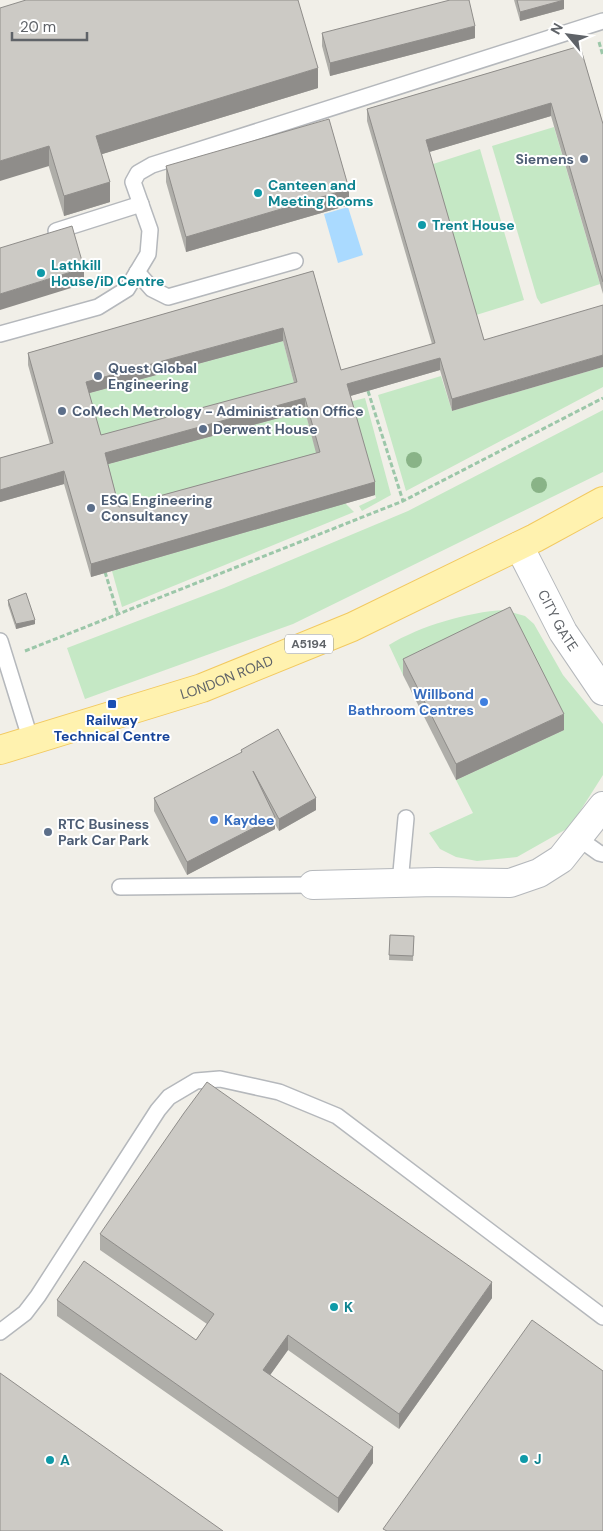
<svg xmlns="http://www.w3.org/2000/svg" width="603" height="1531" font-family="'DM Sans',sans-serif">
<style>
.green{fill:#c5e8c5}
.water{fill:#aadaff}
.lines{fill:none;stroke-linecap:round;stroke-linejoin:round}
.service-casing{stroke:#b5b8bc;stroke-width:18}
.minor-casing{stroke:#b5b8bc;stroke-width:30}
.primary-casing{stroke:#f2c960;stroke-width:30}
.path{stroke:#9cc7a9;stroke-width:3;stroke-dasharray:5 2.5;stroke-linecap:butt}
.service{stroke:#fff;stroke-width:15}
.minor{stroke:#fff;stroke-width:28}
.primary{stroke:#fff2af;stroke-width:28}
.tree{fill:#89b387}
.wall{fill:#afaea9;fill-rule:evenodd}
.shaded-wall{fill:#8f8d8a}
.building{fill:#cccac5;stroke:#8f8d8a;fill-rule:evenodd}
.service-dot{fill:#5c6f8a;stroke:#fff;stroke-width:2}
.culture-dot{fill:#0f9aa8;stroke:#fff;stroke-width:2}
.shop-dot{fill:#3f7fe0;stroke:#fff;stroke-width:2}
.transit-dot{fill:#1a4fb4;stroke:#fff;stroke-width:2}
.labels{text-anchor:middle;stroke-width:4;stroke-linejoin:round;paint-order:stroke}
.shield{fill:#fff;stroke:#8f9295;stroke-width:1}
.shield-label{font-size:12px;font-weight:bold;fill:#5f6368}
.service-label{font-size:14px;font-weight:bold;fill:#4e5e75;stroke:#fff;text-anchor:start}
.culture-label{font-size:14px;font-weight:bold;fill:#0d838f;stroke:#fff;text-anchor:start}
.street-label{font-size:14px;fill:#5f6368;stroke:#fff}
.shop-label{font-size:14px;font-weight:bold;fill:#366cbe;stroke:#fff;text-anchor:end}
.transit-label{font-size:14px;font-weight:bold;fill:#164399;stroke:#fff}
</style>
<rect width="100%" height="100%" fill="#f1efe8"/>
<g class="green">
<polygon points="554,127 600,284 541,304 537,298 492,146"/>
<polygon points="480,149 524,300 473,316 430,165"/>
<polygon points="283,341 297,394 101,448 86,394"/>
<polygon points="603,367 603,387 406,491 378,395 441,376 452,411"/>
<polygon points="365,398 391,495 362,511 359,506 376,498 349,402"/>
<polygon points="603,410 603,472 293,624 85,699 67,648 224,588 408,511"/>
<polygon points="305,411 320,465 119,519 105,465"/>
<polygon points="345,503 354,512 122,607 112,571"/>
<path d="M 504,610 L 525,616 L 534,624 L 563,675 L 603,724 L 603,775 L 570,827 L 517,857 L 477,861 L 456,857 L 440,849 L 429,833 L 473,813 L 456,780 L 564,730 L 403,675 L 389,645 C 420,626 468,612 504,610 Z"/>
</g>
<polygon class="water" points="348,207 363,255 338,263 324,214"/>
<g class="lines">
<g class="service-casing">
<g id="service">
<polyline points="56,231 141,204"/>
<polyline points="137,272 152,289 168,297 295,261"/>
<polyline points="0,334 98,307 127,289 148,254 150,230 133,182 138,173 152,165 603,21"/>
<polyline points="0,641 31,741"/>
<polyline points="578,838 599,853 603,854"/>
<polyline points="400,883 406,818"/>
<polyline points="120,887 313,885"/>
<polyline points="0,1332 25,1313 38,1296 158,1110 169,1097 196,1081 220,1079 279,1092 337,1116 603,1317"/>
</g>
</g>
<g class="minor-casing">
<g id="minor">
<path id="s1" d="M 519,546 L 563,632 L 603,691"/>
<polyline points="313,885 436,882 510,883 539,873 561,859 603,806"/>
</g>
</g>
<g class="primary-casing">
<g id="primary">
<path id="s2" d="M 0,750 L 202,688 L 352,627 L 535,538 L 603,501"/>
</g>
</g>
<g class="path">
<polyline points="599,42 603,56"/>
<polyline points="368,391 403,501"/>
<polyline points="105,572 118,614"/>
<polyline points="25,651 403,501 603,398"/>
</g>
<use href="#service" class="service"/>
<use href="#minor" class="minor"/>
<use href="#primary" class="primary"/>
</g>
<g class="tree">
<circle cx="414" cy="460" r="8"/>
<circle cx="539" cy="485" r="8"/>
</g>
<g class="wall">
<polygon points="514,0 564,0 564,9 520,21"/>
<polygon points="0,8 318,88 102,154 110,202 64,216"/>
<polygon points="322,33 475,38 330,76 322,46"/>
<path d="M 580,46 L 603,124 L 603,294 L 551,116 L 429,152 L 484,340 L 452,411 L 440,370 L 350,396 L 375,495 L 91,577 L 64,484 L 0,502 L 0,458 L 50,444 L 28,365 L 28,353 L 313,271 L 341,370 L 432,344 L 367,121 L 367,109 ZM 283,341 L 294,383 L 101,435 L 89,393 ZM 305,411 L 316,453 L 119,507 L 108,464 Z"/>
<polygon points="166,166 349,205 186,252 166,182"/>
<polygon points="8,600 35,624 16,629 8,605"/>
<polygon points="403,659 564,730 456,780 403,675"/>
<polygon points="241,750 316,810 279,831 275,824 275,829 187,875 154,811 154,798 241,753"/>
<polygon points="390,935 414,936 413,961 389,960"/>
<polygon points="100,1234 492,1298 399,1429 288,1350 270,1375 373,1463 338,1513 57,1316 57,1300 196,1340 207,1324 100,1250"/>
</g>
<g class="shaded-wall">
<polygon points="564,0 564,9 520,21 520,12"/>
<polygon points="475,26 475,38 330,76 330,63"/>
<polygon points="318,68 318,88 96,156 96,136"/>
<polygon points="551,103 551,116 426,153 426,140"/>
<polygon points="49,146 49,166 0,181 0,161"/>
<polygon points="110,182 110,202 64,216 64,196"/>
<polygon points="349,189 349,205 186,252 186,237"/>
<polygon points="84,268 84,284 0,310 0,294"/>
<polygon points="283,328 283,341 86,394 86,382"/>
<polygon points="603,355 603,367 452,411 452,399"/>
<polygon points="440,358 440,370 347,397 347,384"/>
<polygon points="305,398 305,411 105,465 105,453"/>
<polygon points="64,471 64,484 0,502 0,490"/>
<polygon points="375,482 375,495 91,577 91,564"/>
<polygon points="35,620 35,624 16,629 16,624"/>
<polygon points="564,714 564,730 456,780 456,764"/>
<polygon points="316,798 316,810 279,831 279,819"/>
<polygon points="275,817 275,829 187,875 187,862"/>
<polygon points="492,1282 492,1298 399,1429 399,1414"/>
<polygon points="288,1335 288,1350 263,1385 263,1370"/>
<polygon points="373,1447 373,1463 338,1513 338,1498"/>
</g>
<g class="building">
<polygon points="26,0 298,0 318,68 96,136 110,182 64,196 49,146 0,161 0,8"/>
<polygon points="450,0 469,0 475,26 330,63 322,33"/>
<polygon points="517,0 564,0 520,12"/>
<path d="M 580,46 L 603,124 L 603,282 L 551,103 L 426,140 L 484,340 L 603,305 L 603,355 L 452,399 L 440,358 L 347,384 L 375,482 L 91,564 L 64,471 L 0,490 L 0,458 L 53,443 L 28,353 L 313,271 L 341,370 L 435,343 L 367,109 ZM 283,328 L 297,382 L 101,435 L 86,382 ZM 305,398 L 320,452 L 119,507 L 105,453 Z"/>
<polygon points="329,119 349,189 186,237 166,166"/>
<polygon points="72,226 84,268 0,294 0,248"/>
<polygon points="26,593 35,620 16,624 8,600"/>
<polygon points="510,607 564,714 456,764 403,659"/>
<polygon points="278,729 316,798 279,819 253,771 275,817 187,862 154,798 242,752 241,750"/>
<polygon points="390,935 414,936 413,956 389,955"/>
<polygon points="207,1082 492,1282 399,1414 288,1335 263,1370 373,1447 338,1498 57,1300 84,1261 196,1340 214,1314 100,1234 184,1113"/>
<polygon points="532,1320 603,1371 603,1531 387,1531 383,1529"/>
<polygon points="0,1373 223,1531 0,1531"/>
</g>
<g class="service-dot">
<circle cx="584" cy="159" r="5"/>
<circle cx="98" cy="376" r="5"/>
<circle cx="62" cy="411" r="5"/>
<circle cx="203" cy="429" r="5"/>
<circle cx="91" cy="508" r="5"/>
<circle cx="48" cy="832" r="5"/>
</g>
<g class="culture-dot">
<circle cx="258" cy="193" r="5"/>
<circle cx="422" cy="225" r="5"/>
<circle cx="41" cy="273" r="5"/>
<circle cx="334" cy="1307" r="5"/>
<circle cx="524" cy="1459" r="5"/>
<circle cx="50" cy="1460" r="5"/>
</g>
<g class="shop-dot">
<circle cx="484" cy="702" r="5"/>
<circle cx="214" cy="820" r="5"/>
</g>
<rect class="transit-dot" x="107" y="699" width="10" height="10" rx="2.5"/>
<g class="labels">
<rect class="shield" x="285" y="634.5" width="48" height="19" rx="4"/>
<g class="shield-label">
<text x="309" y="648">A5194</text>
</g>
<g class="service-label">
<text x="574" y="164" text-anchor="end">Siemens</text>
<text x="108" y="373">Quest Global<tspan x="108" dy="16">Engineering</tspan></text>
<text x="72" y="416">CoMech Metrology - Administration Office</text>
<text x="213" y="434">Derwent House</text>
<text x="101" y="505">ESG Engineering<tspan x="101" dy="16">Consultancy</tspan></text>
<text x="58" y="829">RTC Business<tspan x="58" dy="16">Park Car Park</tspan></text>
</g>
<g class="culture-label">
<text x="268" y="190">Canteen and<tspan x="268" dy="16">Meeting Rooms</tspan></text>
<text x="432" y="230">Trent House</text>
<text x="51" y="270">Lathkill<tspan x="51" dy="16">House/iD Centre</tspan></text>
<text x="344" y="1312">K</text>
<text x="534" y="1464">J</text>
<text x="60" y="1465">A</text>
</g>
<g class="street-label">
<text dy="5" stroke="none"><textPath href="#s1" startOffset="84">CITY GATE</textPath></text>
<text dy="5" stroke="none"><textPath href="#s2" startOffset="238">LONDON ROAD</textPath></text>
</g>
<g class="shop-label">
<text x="474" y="699">Willbond<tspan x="474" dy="16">Bathroom Centres</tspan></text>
<text x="224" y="825" text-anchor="start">Kaydee</text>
</g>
<g class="transit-label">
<text x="112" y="725">Railway<tspan x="112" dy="16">Technical Centre</tspan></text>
</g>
</g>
<g transform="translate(568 35) rotate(299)" stroke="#ffffff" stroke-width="4" paint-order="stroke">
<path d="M0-4L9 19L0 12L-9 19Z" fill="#5f6368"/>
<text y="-8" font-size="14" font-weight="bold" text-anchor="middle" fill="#5f6368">N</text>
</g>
<path d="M12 32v8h75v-8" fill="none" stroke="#5f6368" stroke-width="2.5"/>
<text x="20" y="32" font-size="15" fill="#5f6368" stroke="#ffffff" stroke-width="4" paint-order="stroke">20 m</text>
</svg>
